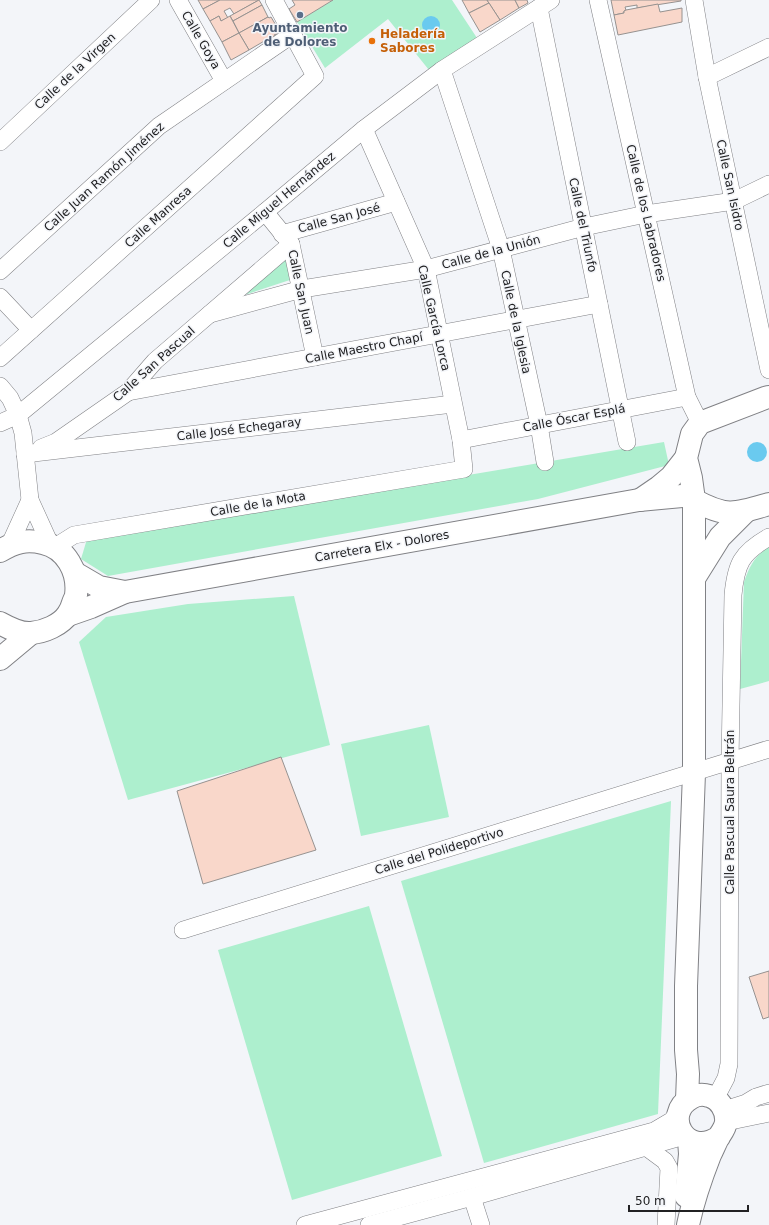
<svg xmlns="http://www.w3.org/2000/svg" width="769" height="1225" font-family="'DejaVu Sans',sans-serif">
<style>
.green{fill:#adefce}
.water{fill:#6acaef}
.building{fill:#f9d7ca;stroke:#969290}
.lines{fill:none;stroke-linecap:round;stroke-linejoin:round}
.minor-casing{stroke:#808185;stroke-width:18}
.major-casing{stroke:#808185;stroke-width:24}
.minor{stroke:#fff;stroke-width:17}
.major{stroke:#fff;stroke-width:22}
.service-dot{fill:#5c6f8a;stroke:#f3f5f9;stroke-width:1.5}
.food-dot{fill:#e8710a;stroke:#f3f5f9;stroke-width:1.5}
.labels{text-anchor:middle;stroke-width:3;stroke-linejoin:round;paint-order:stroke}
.service-label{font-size:12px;font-weight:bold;fill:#4e5e75;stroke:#f3f5f9}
.food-label{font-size:12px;font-weight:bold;fill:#c56008;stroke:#f3f5f9;text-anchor:start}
.street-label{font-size:12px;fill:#212123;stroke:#f3f5f9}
</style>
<rect width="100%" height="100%" fill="#f3f5f9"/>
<g class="green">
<polygon points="333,0 452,0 477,38 429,70 388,19 325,68 297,22"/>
<polygon points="288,255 293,279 232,299"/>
<polygon points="664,442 669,465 538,499 108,576 81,559 87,539"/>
<path d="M 769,546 L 769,681 L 740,689 L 744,582 C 750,565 754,557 769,546 Z"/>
<polygon points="294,596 330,745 128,800 79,642 106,617 188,604"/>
<polygon points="429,725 449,817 361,836 341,744"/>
<polygon points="671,801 658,1114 484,1163 401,881"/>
<polygon points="369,906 442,1156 292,1200 218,950"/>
</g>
<g class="water">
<circle cx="431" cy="25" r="9"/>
<circle cx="757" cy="452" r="10"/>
</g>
<g class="building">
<polygon points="198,0 220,0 203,9"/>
<polygon points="220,0 259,0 234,14 230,8 224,11 228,18 221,21 219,16 210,21 203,9"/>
<polygon points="259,0 262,5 233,21 230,16"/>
<polygon points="292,0 333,0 297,22 289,9 295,5"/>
<polygon points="462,0 487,0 489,3 469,13"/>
<polygon points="487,0 515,0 519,8 500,20"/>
<polygon points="515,0 527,0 528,3 519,8"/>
<polygon points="611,0 681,0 681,1 637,8 637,5 625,7 626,10 624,11 624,13 614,15"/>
<polygon points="489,3 500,20 480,32 469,13"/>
<polygon points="658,4 660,12 682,8 682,22 618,35 614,15 624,13 624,11 626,10"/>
<polygon points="262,5 268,17 239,33 233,21"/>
<polygon points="219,16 221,21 230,16 239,33 222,42 210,21"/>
<polygon points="268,17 269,18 271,17 277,27 276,28 279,33 274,35 275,37 267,41 266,40 249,50 239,33"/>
<polygon points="239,33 249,50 231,60 222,42"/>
<polygon points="281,757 316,850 203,884 177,791"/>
<polygon points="769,971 769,1017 763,1019 749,977"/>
</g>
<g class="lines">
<g class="minor-casing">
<g id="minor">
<polyline points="178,0 224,81"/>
<polyline points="598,0 687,397 700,423"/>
<polyline points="694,0 707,77 769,370"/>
<polyline points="539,8 627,442"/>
<polyline points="442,70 501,249 539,425 545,462"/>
<polyline points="707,77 769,47"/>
<polyline points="0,142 151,0"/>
<polyline points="265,212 291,244 315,357"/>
<polyline points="282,234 396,202"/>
<polyline points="0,271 159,126 293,34"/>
<polyline points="0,297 31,330"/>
<polyline points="210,314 302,289 426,269 584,227 646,214 734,201 769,184"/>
<polyline points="0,358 315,76 274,0"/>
<polyline points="0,386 10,398 18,415 23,433 30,500 50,544"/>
<polyline points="128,392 599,304"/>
<polyline points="0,423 18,415 265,212 364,129 442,70 551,0"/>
<polyline points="461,440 687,397"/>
<polyline points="41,448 56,442 128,392 155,361 291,244"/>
<polyline points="25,454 453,404"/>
<polyline points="10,544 30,500"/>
<polyline points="55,547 74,535 464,469 461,440 426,269 364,129"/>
<polyline points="183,930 769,749"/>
<path d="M 715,1099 L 726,1078 L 729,1064 L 730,761 L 733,595 C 736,564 741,553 769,537"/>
<polyline points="724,1110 746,1103 756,1097 769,1093"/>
<polyline points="726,1122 769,1113"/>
<polyline points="646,1147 665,1161 669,1168 666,1225"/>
<polyline points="472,1197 481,1225"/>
<polyline points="305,1225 654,1131 671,1121 679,1113"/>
<polyline points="369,1225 472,1197 684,1136"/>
</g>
</g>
<g class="major-casing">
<g id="major">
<path d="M 769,397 L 765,398 L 700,423 L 692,434 L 686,458 L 691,478 L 694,500 C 727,518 735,514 769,504"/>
<polyline points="640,500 659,487 671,477 686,458"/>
<path d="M 0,551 C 15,542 26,539 43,543 C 66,548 79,572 76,595 C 76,597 74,600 73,603 C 72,607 70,611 68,614 C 61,625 44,632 31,633 C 20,634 9,628 0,623"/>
<polyline points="75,573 99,587 125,592"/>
<polyline points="695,577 720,537 746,511"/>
<polyline points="68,615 91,607 125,592 639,500 693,495"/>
<polyline points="0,659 30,634"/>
<polyline points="687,1100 688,1074 686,1050 686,986 694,773 694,500"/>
<polyline points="686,1196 690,1154 689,1140"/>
<path d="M 688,1225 C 693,1201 701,1178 710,1155 C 713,1149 715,1144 718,1138 C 721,1133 725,1129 726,1122 C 727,1111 720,1099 709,1096 C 703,1094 696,1095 691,1098 C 662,1114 685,1159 719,1137"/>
</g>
</g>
<use href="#minor" class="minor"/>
<use href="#major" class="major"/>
</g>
<circle class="service-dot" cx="300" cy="15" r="4"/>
<circle class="food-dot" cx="372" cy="41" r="4"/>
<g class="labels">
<g class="service-label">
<text x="300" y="32">Ayuntamiento<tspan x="300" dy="14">de Dolores</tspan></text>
</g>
<g class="food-label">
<text x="380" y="38">Heladería<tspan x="380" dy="14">Sabores</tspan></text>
</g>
<g class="street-label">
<text transform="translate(201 40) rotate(60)" y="4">Calle Goya</text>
<text transform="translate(75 71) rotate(-43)" y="4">Calle de la Virgen</text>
<text transform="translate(104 177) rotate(-42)" y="4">Calle Juan Ramón Jiménez</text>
<text transform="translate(730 185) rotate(78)" y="4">Calle San Isidro</text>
<text transform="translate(279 200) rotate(-40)" y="4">Calle Miguel Hernández</text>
<text transform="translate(646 213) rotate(77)" y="4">Calle de los Labradores</text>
<text transform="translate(158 217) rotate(-42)" y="4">Calle Manresa</text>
<text transform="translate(339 218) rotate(-15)" y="4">Calle San José</text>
<text transform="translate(583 225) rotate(78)" y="4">Calle del Triunfo</text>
<text transform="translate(491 252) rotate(-15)" y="4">Calle de la Unión</text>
<text transform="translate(301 292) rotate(78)" y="4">Calle San Juan</text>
<text transform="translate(434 318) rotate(77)" y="4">Calle García Lorca</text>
<text transform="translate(516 322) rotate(78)" y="4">Calle de la Iglesia</text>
<text transform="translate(364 348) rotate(-11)" y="4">Calle Maestro Chapí</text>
<text transform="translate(154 364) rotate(-42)" y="4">Calle San Pascual</text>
<text transform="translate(574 418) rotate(-11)" y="4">Calle Óscar Esplá</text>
<text transform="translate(239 429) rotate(-7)" y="4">Calle José Echegaray</text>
<text transform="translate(258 504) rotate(-10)" y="4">Calle de la Mota</text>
<text transform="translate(382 546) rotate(-10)" y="4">Carretera Elx - Dolores</text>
<text transform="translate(730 812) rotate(-90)" y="4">Calle Pascual Saura Beltrán</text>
<text transform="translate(439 851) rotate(-17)" y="4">Calle del Polideportivo</text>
</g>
</g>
<path d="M629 1205v6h119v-6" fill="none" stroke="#212123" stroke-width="2"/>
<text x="635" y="1205" font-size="12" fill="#212123" stroke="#f3f5f9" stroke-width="3" paint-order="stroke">50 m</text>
</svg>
